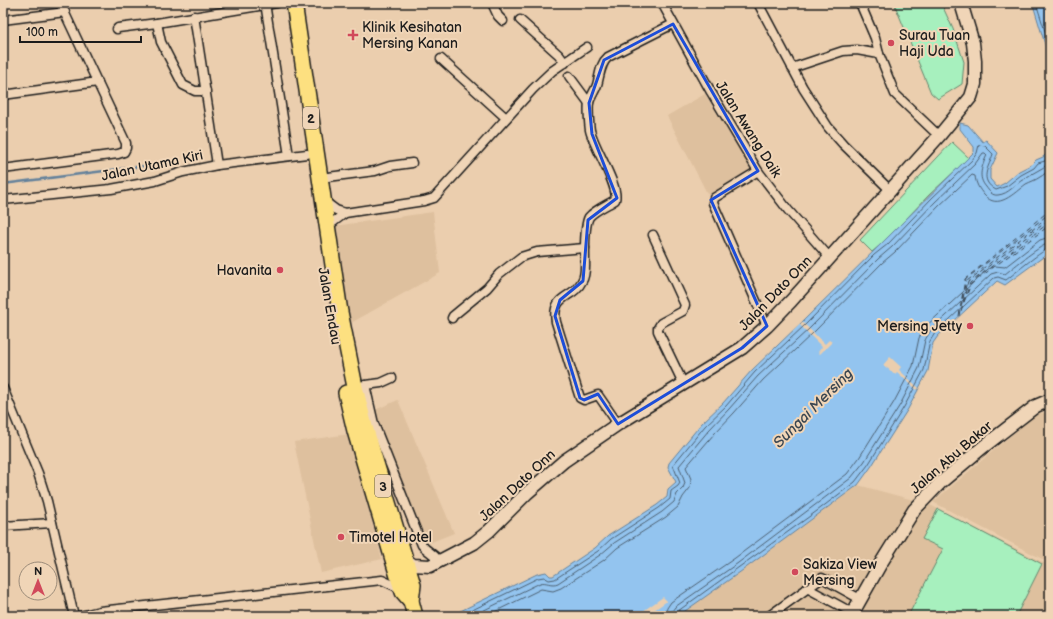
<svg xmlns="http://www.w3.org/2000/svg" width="1053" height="619" font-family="'Balsamiq Sans',sans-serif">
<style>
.built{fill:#dec09e}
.green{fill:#a7f0be;stroke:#62866d}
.water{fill:#93c4ef;stroke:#63819b}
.pier{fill:#ebceae}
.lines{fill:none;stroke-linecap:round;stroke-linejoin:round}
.shore{stroke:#4c5f70;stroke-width:1}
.stream{stroke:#63819b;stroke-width:2.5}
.ferry{stroke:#3a4651;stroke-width:1;stroke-dasharray:5 4;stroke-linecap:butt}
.street-casing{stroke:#1c1c1c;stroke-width:11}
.secondary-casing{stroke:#1c1c1c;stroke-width:15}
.highway-casing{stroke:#1c1c1c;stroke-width:18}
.street{stroke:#f0d5b7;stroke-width:8}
.secondary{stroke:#f0d5b7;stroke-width:12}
.highway{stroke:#fde080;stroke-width:15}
.marked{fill:none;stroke:#1d4ed8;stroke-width:3;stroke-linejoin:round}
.poi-dot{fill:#d1495b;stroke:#f0d5b7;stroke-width:1.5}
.labels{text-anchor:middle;stroke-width:4;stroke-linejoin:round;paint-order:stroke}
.shield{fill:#f0d5b7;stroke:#5c544a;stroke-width:1}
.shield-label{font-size:13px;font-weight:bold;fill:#1c1c1c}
.poi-label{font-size:14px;fill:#1c1c1c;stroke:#f0d5b7;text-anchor:start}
.street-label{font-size:14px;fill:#1c1c1c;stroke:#f0d5b7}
.water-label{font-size:15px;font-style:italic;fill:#3a4651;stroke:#f0d5b7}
</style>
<rect width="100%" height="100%" fill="#ebceae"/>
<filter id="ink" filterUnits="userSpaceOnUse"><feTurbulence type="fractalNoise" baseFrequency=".025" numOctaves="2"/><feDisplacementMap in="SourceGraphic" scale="8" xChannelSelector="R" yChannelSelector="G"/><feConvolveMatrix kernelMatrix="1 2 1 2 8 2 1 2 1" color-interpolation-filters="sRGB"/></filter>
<g filter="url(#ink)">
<g class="built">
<polygon points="705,94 752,171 708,195 667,116"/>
<polygon points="433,212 440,273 349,324 334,226"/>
<polygon points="398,400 454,533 419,547 368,413"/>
<polygon points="1040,413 1049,413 1050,415 1050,563 933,502 1034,416"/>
<polygon points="349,434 382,559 321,573 294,442"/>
<polygon points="858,485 928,504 1050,566 1050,616 678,616 743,570"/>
</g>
<g class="green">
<polygon points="894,3 941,3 953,29 964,62 962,84 938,99 931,93"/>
<polygon points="952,142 969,158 929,195 885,241 872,252 860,240"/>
<polygon points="938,509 1042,564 1016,616 908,616 943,549 922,539"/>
</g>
<g class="water">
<polygon points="1032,3 1050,3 1050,61 1034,8"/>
<polygon points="960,123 968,125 983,142 986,140 998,153 990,170 990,179 997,187 1005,183 1019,171 1031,165 1036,160 1043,157 1050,151 1050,252 1005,285 997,281 938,336 933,343 928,371 908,409 871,467 858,485 743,570 678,616 450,616 537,574 546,572 550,576 553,576 595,548 608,536 657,505 667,497 668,489 676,482 668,467 669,463 702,423 723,403 752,370 802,322 974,152 974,147 960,129"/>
</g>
<g class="pier">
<polygon points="802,322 825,344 829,340 832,342 820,354 818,352 822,347 800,325"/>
<polygon points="890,357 901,367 899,370 919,388 917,390 897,372 895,374 883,365"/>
<polygon points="663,597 667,601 650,613 652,616 636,616"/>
</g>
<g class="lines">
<g class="shore">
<polyline points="1036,3 1050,47"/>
<path d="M 460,616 L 538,578 L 544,577 L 549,580 L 555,579 L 598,551 L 611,539 L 659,508 L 670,499 L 671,491 L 678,486 L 680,483 L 673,465 L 705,426 L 726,406 L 755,372 L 805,325 L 874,255 L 888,244 L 932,198 L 972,160 L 977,153 L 979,145 L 985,146 L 993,154 C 989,167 978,180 996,190 L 1007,186 L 1021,175 L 1034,168 L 1038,163 L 1045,161 L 1050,156"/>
<path d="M 472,616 L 540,583 C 546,581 551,586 558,583 L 600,555 L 614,543 L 662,512 L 674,502 L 677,494 L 683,488 L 685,483 L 679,466 L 709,430 L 729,409 L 758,376 L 809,329 L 878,259 L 892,247 L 935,202 L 975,164 L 983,153 L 985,153 L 987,155 C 982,166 977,177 986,187 C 989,191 992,196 998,195 C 1009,194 1015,184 1024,179 C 1032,173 1042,169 1050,163"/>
<path d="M 486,616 L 541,589 L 553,591 L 561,588 L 604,560 L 617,548 L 666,517 L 678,507 L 683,497 L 690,488 L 691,479 L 686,467 L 714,434 L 734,413 L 763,380 L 813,333 L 882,263 L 895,252 L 939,206 L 972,175 L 975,176 C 976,184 979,189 984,195 C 998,211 1014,193 1026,184 C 1030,182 1036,180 1040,177 C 1044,175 1046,172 1050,170"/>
<polyline points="665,616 667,608 671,602 735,558 847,474 859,458 894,402 913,366 919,338 925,327 988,269 995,266 1005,267 1040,240 1050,237"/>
<path d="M 671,616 L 672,611 L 675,607 L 738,563 L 851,478 L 864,462 L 900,405 L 919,368 L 925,340 L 931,330 L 991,274 L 998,272 L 1005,274 C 1014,267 1041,244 1050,243"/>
<path d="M 676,616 L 678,611 L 817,511 L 855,482 L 868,465 L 904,407 L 924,370 L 930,341 L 935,333 L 994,278 L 998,277 L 1006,280 C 1014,274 1043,249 1050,248"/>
</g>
<polyline class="stream" points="3,184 174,162"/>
<g class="ferry">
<polyline points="962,299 966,279 1050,213"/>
<polyline points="963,302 968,282 1050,219"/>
<polyline points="964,302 971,284 1050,225"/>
<polyline points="961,307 967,281 1050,216"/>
<polyline points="961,311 970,283 1050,222"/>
<polyline points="959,316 965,279 1050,210"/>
</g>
<g class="street-casing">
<g id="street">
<polyline points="265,3 289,156"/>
<polyline points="492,3 498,16 503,21"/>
<polyline points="662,3 711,92 758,171 788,210 830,258"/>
<polyline points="758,3 803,88 828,127 843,144 890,190"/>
<polyline points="860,3 875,38 879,54 895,94 939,136"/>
<polyline points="194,16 217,165"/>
<polyline points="3,20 65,12"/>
<polyline points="520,20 559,55 565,63"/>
<polyline points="157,23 161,42 183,85 195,91 206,91"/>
<polyline points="117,29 118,28 157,23 277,3"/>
<polyline points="441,59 506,118"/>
<polyline points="792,68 843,51 857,50 879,54"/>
<polyline points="569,76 589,103"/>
<polyline points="3,95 98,82"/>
<polyline points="3,169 118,154 124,152 126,148 126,143 60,3"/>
<polyline points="758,171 714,198 713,203 767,326"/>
<polyline points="320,178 375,171 390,166 412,163"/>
<polyline points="3,200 111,189 155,181 183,172 217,165 307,154"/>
<polyline points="324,201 336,210 345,213 327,227"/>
<polyline points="345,213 424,201 434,198 533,89 552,71 587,47"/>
<polyline points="653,235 685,305 683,311 661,323 658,328 658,331 684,385"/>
<polyline points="452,318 453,316 487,288 499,274 521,257 537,252 585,248"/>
<path d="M 365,385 L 374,424 L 422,545 C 427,552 433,552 439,561"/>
<polyline points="359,386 381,383 392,378"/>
<polyline points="3,388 38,473 47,501 74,616"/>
<path d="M 618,424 L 598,395 L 584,400 L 580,398 L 556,322 C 551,293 573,300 582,281 C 586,275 585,267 585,260 C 585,250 584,226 589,217 C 595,210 607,205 615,200 C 620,187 593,146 590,130 C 589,124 588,108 589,102 C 591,96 595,91 597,85 C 600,75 600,64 608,57 L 673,24"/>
<polyline points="3,526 52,523"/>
<polyline points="807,588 853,613"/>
<polyline points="80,616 100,611 382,580 395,586 402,591"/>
<polyline points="769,616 822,578 860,599"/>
</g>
</g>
<g class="secondary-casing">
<g id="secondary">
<polyline points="406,560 413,565 430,566 474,543 489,531 527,493 564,461 618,424 742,348 767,326 791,301 939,136 971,97 975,84 975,61 973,43 961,3"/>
<polyline points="851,616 881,563 914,510 940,483 983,447 1036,406 1050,400"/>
</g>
</g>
<g class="highway-casing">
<g id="highway">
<polyline points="294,3 340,312 355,387 365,427 413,585 411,601 415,616"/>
<polyline points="346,393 355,431 399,580 403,592 411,601"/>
</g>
</g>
<use href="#street" class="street"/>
<use href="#secondary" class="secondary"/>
<use href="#highway" class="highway"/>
</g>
</g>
<path class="marked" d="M 673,24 L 758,171 L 711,200 L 767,326 L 742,348 L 618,424 L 598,394 L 584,400 L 580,398 L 555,316 L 560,300 L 583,281 L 588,220 L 617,198 L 592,134 L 589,103 L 604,60 Z"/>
<g class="poi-dot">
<path d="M351 29h4v4h4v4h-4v4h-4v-4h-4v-4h4z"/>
<circle cx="891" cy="43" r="4"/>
<circle cx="280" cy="270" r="4"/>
<circle cx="970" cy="326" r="4"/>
<circle cx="341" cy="537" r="4"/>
<circle cx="795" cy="572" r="4"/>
</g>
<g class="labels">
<g class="shield">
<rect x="303" y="107" width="16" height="22" rx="3"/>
<rect x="375" y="475" width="16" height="22" rx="3"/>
</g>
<g class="shield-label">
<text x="311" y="123">2</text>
<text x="383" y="491">3</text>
</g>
<g class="poi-label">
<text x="362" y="32">Klinik Kesihatan<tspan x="362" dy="16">Mersing Kanan</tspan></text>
<text x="899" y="40">Surau Tuan<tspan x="899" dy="16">Haji Uda</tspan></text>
<text x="272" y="275" text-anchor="end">Havanita</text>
<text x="962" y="331" text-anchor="end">Mersing Jetty</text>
<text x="349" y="542">Timotel Hotel</text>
<text x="803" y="569">Sakiza View<tspan x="803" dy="16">Mersing</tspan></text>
</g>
<g class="street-label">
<text transform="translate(749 129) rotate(58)" y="5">Jalan Awang Daik</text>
<text transform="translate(152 165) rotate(-12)" y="5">Jalan Utama Kiri</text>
<text transform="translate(775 293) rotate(-46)" y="5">Jalan Dato Onn</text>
<text transform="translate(330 306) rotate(80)" y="5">Jalan Endau</text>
<text transform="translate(951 457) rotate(-41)" y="5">Jalan Abu Bakar</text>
<text transform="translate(517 485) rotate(-43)" y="5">Jalan Dato Onn</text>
</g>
<g class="water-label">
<text transform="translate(813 408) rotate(-45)" y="5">Sungai Mersing</text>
</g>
</g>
<rect width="1053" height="619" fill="none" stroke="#f0d5b7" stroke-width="16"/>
<rect x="8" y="8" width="1037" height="603" fill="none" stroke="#1c1c1c" stroke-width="1.5" filter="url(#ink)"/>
<g transform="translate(38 581)"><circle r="19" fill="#f0d5b7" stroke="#9b8b79"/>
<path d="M0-3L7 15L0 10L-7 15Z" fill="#d1495b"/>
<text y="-6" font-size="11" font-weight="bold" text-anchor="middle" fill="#1c1c1c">N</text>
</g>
<path d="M20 36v6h121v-6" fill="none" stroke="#1c1c1c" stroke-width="2"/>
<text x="26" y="36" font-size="12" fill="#1c1c1c" stroke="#f0d5b7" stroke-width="3" paint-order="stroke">100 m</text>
</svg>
